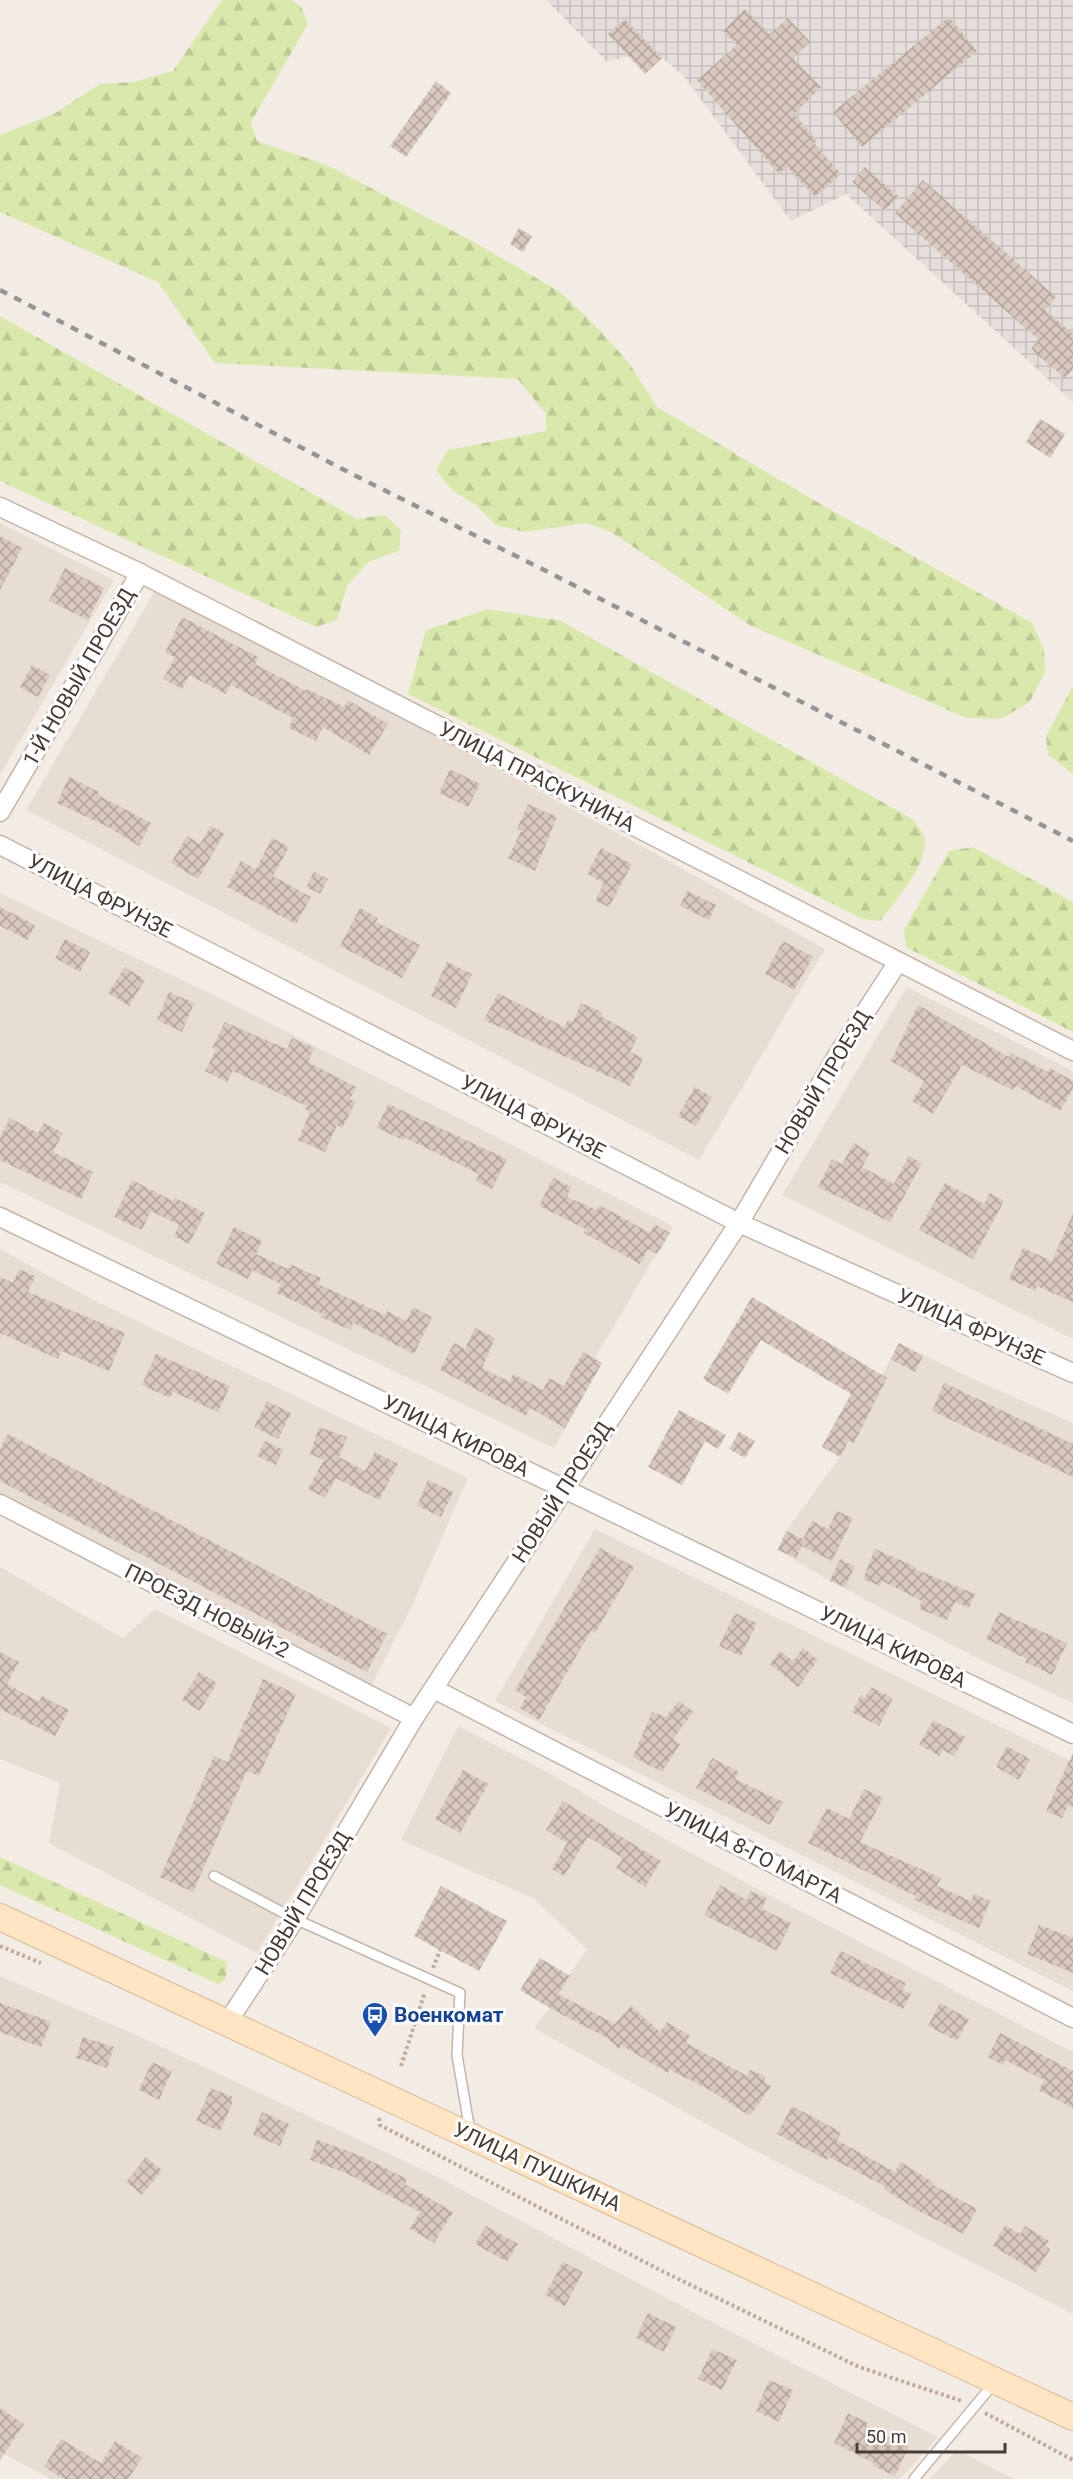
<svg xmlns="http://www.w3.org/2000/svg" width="1073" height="2479" font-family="Roboto,sans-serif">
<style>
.residential{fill:#e7ddd3}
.industrial{fill:url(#industrial-grid)}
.forest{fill:url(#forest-firs)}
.building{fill:url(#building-cross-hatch)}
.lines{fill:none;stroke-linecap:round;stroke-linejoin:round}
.service-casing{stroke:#c2b5aa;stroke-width:12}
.minor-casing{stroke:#c2b5aa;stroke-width:21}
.secondary-casing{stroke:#d8ba95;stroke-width:28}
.path{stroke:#c1ab98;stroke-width:4;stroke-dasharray:3 3;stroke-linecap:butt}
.service{stroke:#fff;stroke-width:9}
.minor{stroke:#fff;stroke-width:18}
.secondary{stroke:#ffe5c3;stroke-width:26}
.rail{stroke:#959595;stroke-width:4.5;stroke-dasharray:8 8;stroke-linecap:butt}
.labels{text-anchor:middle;stroke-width:6;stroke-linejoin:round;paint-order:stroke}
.street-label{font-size:21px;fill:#463c34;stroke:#fff}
.transit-label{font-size:21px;font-weight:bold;fill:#164399;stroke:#fff;text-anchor:start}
</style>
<defs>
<pattern id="industrial-grid" width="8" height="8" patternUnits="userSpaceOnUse" patternTransform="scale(1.5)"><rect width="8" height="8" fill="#e5deda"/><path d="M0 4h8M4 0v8" fill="none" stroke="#c6bfbc"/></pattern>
<pattern id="forest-firs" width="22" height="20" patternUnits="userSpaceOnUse" patternTransform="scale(1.5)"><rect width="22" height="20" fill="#d9e9ac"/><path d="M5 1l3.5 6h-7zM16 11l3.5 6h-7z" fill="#bcc995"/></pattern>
<pattern id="building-cross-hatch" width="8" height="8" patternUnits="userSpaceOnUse" patternTransform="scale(1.5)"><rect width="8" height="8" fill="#d8c8bd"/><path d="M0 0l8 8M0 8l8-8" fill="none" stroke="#b1a49a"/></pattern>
</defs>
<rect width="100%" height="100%" fill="#f3ece5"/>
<g class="residential">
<polygon points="0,523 114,580 0,775"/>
<polygon points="155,591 400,717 658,855 825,949 699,1160 26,810"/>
<polygon points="0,893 207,992 673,1226 595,1358 602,1363 554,1448 0,1182"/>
<polygon points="907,987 1073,1071 1073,1339 782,1195"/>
<polygon points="0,1249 97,1302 468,1478 411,1608 371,1686 0,1496"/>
<polygon points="899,1343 966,1376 1073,1423 1073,1703 975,1657 830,1581 778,1550 786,1531 840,1457 822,1447 855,1386 870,1369 882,1375"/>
<polygon points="595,1529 1073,1762 1073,1991 495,1701"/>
<polygon points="0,1567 123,1638 155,1609 391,1728 257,1953 49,1843 60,1783 0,1759"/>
<polygon points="458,1726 553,1775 612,1810 752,1886 1073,2052 1073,2314 750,2148 534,2028 550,2008 520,1990 569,1976 587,1949 533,1898 401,1840"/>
<polygon points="0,1976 134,2034 432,2174 708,2320 938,2437 900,2479 51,2479 0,2452"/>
<polygon points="957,2450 1004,2474 1015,2479 930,2479"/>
</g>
<polygon class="industrial" points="546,0 1073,0 1073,402 846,194 791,221 682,74 662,58 645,74 629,56 607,62"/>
<g class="forest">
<polygon points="222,0 292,0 301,6 308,24 251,122 257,141 329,166 479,245 560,292 590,320 629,363 657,407 810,498 1032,623 1044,649 1045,672 1029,703 1000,719 967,718 751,626 611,532 586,523 525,532 496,525 477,506 452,490 436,470 448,450 546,431 546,414 518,379 215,363 158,282 0,212 0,135 54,114 100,84 134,82 173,71"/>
<polygon points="0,316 357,519 385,515 401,530 399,551 368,562 347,586 337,620 316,627 0,481"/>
<path d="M 487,609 L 561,621 L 914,820 C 917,825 922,831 924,836 C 932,859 894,903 880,921 L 863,919 L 408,694 L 426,630 Z"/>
<polygon points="1073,686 1073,774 1048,755 1046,736"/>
<polygon points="973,847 1073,902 1073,1032 906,947 904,930 949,851"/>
<polygon points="0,1857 227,1962 226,1979 218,1984 0,1885"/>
</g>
<g class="building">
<polygon points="745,9 770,34 788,18 810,42 793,58 821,87 794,114 817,141 814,143 841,174 815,197 787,167 779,174 697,80 737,45 723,31"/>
<polygon points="949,17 977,51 862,147 833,112"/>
<polygon points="625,19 662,58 645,74 608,34"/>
<polygon points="436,81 451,93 406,157 390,146"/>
<polygon points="865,167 898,196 885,211 852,182"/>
<polygon points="923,180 1056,297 1045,310 1073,334 1073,369 1065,378 1031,349 1039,340 895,213"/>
<polygon points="519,228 532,236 523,252 510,244"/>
<polygon points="1040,419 1065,434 1050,458 1026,442"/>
<polygon points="0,536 22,548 0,590"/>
<polygon points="65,568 104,588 88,620 49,601"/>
<polygon points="182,617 258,657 255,664 306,691 307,689 344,707 348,700 388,724 369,755 323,727 316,741 289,728 293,718 231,685 226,694 189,675 182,689 163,679 175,657 165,653"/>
<polygon points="32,665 50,675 38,697 20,687"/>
<polygon points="450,769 480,784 468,807 439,793"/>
<polygon points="69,777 99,792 98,795 151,823 139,846 108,827 57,803"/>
<polygon points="528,804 557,817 535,871 508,858 521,831 517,829"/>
<polygon points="211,826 224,834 198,879 171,863 187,836 200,844"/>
<polygon points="272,838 289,847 273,876 311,897 296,924 227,887 241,861 256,869"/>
<polygon points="601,848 632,864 609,907 595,901 604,883 587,874"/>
<polygon points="314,872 328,879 320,894 306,887"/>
<polygon points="687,891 716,905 709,920 680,906"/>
<polygon points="0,907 35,925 28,940 0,926"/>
<polygon points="360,908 378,918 376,922 420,945 402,978 340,946"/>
<polygon points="65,939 90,952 80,972 55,958"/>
<polygon points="783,941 813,957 794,990 765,974"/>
<polygon points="447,962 472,974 456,1008 431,996"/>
<polygon points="125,967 145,980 129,1006 108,993"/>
<polygon points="169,992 194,1003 182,1032 157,1020"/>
<polygon points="498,993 564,1027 568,1020 573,1022 581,1003 602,1012 601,1016 638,1037 630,1052 643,1058 630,1086 484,1020"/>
<polygon points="918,1005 1009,1057 1011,1053 1048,1072 1050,1068 1073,1081 1073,1089 1060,1111 1016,1086 1013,1090 962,1065 933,1114 912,1101 924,1081 891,1061"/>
<polygon points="225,1022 287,1049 292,1038 314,1048 308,1062 356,1087 350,1099 356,1102 342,1128 337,1125 325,1152 298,1140 310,1112 305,1109 306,1106 233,1071 227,1082 205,1071 216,1050 212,1048"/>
<polygon points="695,1087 712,1097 696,1126 678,1116"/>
<polygon points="388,1104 507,1159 492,1189 476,1181 479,1174 404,1137 403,1140 377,1128"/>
<polygon points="10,1118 38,1133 44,1123 63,1133 53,1152 93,1172 81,1199 0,1160 0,1138"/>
<polygon points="854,1143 870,1153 862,1167 894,1184 909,1156 922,1163 890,1222 818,1187 832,1159 842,1164"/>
<polygon points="553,1178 571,1187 567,1197 597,1210 600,1205 650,1233 655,1224 670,1233 657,1254 648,1249 640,1264 584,1233 586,1229 539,1206"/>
<polygon points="132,1180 173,1201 175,1198 205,1213 189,1244 174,1236 179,1225 151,1211 142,1230 114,1217"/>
<polygon points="945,1183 984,1204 990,1193 1004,1201 973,1259 919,1230"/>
<polygon points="1073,1213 1073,1302 1037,1286 1035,1291 1009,1279 1023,1248 1052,1261"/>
<polygon points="234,1227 262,1241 256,1254 288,1269 290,1264 321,1278 318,1284 385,1315 387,1311 406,1321 413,1307 432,1317 414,1354 353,1323 350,1330 321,1317 322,1314 277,1293 281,1284 252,1270 248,1279 216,1264"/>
<polygon points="19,1269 35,1276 28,1292 125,1333 109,1371 61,1351 58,1359 0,1333 0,1277 13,1283"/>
<polygon points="752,1297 887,1378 854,1443 849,1440 840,1457 822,1447 851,1394 761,1340 728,1394 703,1379"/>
<polygon points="475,1328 495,1338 482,1368 510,1382 513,1374 543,1390 549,1378 564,1386 583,1352 602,1363 565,1428 530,1408 526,1416 440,1370 454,1343 465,1349"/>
<polygon points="899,1343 923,1356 915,1372 891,1359"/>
<polygon points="156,1354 230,1386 218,1412 173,1392 170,1398 142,1385"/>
<polygon points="944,1383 1073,1444 1073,1477 932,1411"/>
<polygon points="267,1401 291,1413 278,1439 254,1427"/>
<polygon points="679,1410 726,1435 718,1449 705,1441 682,1485 648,1467"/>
<polygon points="319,1427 347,1437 339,1457 365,1471 375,1452 398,1464 379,1500 336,1478 325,1498 308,1489 324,1460 310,1454"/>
<polygon points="739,1432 755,1441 745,1458 729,1449"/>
<polygon points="8,1434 387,1634 367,1672 0,1481 0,1449"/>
<polygon points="265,1441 283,1450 276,1465 257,1456"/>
<polygon points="428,1480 453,1492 441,1517 417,1506"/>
<polygon points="837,1511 853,1518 832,1561 802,1546 796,1558 778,1550 786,1531 803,1539 812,1521 828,1529"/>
<polygon points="600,1548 634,1567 595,1633 591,1631 539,1720 520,1708 526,1697 515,1690"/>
<polygon points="875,1549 914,1566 913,1568 975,1594 969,1608 955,1602 947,1620 919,1609 922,1601 882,1581 880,1586 863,1579"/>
<polygon points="840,1559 855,1566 845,1587 830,1581"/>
<polygon points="999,1612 1067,1643 1052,1675 1025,1662 1027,1659 986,1639"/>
<polygon points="735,1613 757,1623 741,1656 719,1646"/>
<polygon points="803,1648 818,1660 798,1687 770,1664 780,1651 793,1661"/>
<polygon points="0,1652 19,1662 7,1684 39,1702 42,1696 69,1710 55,1736 0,1709"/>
<polygon points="199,1672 217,1683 200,1711 182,1700"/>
<polygon points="263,1679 296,1694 259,1776 247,1771 193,1892 160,1877 214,1756 227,1762"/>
<polygon points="871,1687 893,1698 879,1726 852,1712 861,1695 865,1698"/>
<polygon points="679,1701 693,1712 673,1739 680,1744 662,1772 633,1757 652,1712 666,1717"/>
<polygon points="933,1720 965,1737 954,1756 943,1750 940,1756 919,1745"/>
<polygon points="1007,1746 1030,1759 1019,1780 996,1767"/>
<polygon points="1073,1753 1073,1807 1068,1805 1062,1818 1046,1811"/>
<polygon points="712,1758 739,1772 735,1779 783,1802 770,1825 696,1788"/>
<polygon points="463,1770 488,1784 460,1833 435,1819"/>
<polygon points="864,1789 883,1798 860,1842 941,1878 937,1886 971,1901 974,1894 990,1901 979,1928 915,1900 916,1896 808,1843 827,1808 849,1819"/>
<polygon points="563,1801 661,1861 645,1887 616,1868 623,1858 588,1837 564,1876 552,1869 567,1843 546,1830"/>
<polygon points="720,1885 747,1900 750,1891 766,1898 762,1909 791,1923 777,1951 704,1915"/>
<polygon points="441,1886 507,1921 479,1971 414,1936"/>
<polygon points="1039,1925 1073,1938 1073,1973 1027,1954"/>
<polygon points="841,1951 906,1983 902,1990 911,1994 903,2009 830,1973"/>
<polygon points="540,1958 570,1976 558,1994 615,2024 631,2006 660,2032 667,2022 690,2036 686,2043 747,2076 750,2070 765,2076 764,2082 771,2086 750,2116 708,2089 670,2070 668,2073 621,2045 619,2049 607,2038 550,2008 520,1990"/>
<polygon points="0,2003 51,2022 41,2047 0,2032"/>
<polygon points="940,2003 969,2019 957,2041 928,2026"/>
<polygon points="1000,2033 1073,2071 1073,2108 1039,2090 1044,2080 1005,2060 1003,2065 988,2057"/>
<polygon points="83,2037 114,2047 107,2068 76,2058"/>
<polygon points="152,2062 172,2071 159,2100 139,2090"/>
<polygon points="211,2088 232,2097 232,2104 220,2131 196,2121"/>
<polygon points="792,2106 841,2132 837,2140 895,2172 901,2162 934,2183 933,2185 977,2209 963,2234 917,2210 884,2189 886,2187 829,2157 827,2160 777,2134"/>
<polygon points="262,2112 289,2124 280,2146 253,2135"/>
<polygon points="317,2140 359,2155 407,2179 405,2184 453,2212 434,2243 410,2229 420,2212 346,2173 310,2160"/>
<polygon points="146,2157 162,2170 142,2195 126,2182"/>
<polygon points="1005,2225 1020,2234 1025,2226 1049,2241 1045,2246 1050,2249 1036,2272 993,2246"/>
<polygon points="486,2226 518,2244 507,2262 475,2244"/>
<polygon points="563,2262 583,2272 565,2306 545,2295"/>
<polygon points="648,2313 676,2327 664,2352 636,2338"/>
<polygon points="712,2349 737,2360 722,2390 698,2379"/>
<polygon points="769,2380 793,2390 779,2422 756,2411"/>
<polygon points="0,2408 24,2424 0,2460"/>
<polygon points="848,2413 868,2423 866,2427 909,2446 895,2476 873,2466 874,2463 834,2443"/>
<polygon points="61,2439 101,2463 115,2441 142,2458 128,2479 64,2479 44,2467"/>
</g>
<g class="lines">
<g class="service-casing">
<g id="service">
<polyline points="214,1876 295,1919 460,1993 457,2055 470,2131"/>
<polyline points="914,2479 995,2382"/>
</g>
</g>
<g class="minor-casing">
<g id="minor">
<polyline points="0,507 140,573 1073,1051"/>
<polyline points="0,812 140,573"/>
<polyline points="0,845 739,1223 1073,1373"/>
<polyline points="0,1217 1073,1734"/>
<polyline points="0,1504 414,1718"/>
<polyline points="434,1689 1073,2018"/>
<polyline points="227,2023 295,1919 414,1718 739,1223 840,1051 898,962"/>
</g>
</g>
<g class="secondary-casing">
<polyline id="secondary" points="0,1917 1073,2417"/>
</g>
<g class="path">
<polyline points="0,1946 41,1963"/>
<polyline points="433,1968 440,1950"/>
<polyline points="401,2066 425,1992"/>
<polyline points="379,2118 380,2125 664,2272 859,2367 962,2401"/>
<polyline points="985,2413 1073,2460"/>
</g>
<use href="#service" class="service"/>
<use href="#minor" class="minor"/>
<use href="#secondary" class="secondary"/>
<polyline class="rail" points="0,290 352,474 548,572 1073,841"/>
</g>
<defs>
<g id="bus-pin" transform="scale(1.35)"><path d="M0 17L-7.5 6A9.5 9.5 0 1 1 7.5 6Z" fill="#1a4fb4" stroke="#fff"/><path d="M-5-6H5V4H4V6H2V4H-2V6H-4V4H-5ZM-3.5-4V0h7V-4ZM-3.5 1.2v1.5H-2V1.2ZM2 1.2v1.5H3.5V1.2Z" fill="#fff"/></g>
</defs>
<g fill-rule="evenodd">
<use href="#bus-pin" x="375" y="2015"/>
</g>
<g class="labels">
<g class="street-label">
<text transform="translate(79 677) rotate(-60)" y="7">1-Й НОВЫЙ ПРОЕЗД</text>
<text transform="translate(537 777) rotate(27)" y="7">УЛИЦА ПРАСКУНИНА</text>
<text transform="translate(100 896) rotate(27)" y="7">УЛИЦА ФРУНЗЕ</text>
<text transform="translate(823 1082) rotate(-59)" y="7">НОВЫЙ ПРОЕЗД</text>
<text transform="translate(533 1117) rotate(27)" y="7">УЛИЦА ФРУНЗЕ</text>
<text transform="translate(971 1327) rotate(24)" y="7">УЛИЦА ФРУНЗЕ</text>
<text transform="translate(456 1436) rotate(26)" y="7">УЛИЦА КИРОВА</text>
<text transform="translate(562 1492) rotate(-57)" y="7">НОВЫЙ ПРОЕЗД</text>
<text transform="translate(207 1611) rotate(27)" y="7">ПРОЕЗД НОВЫЙ-2</text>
<text transform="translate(893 1647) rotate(26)" y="7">УЛИЦА КИРОВА</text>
<text transform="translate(753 1853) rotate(27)" y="7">УЛИЦА 8-ГО МАРТА</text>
<text transform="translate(303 1903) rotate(-59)" y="7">НОВЫЙ ПРОЕЗД</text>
<text transform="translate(537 2167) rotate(25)" y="7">УЛИЦА ПУШКИНА</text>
</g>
<g class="transit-label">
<text x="394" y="2022">Военкомат</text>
</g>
</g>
<path d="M857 2443v9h148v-9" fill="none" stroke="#463c34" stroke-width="3"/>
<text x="866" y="2443" font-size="18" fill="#463c34" stroke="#ffffff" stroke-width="4.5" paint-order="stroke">50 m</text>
</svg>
